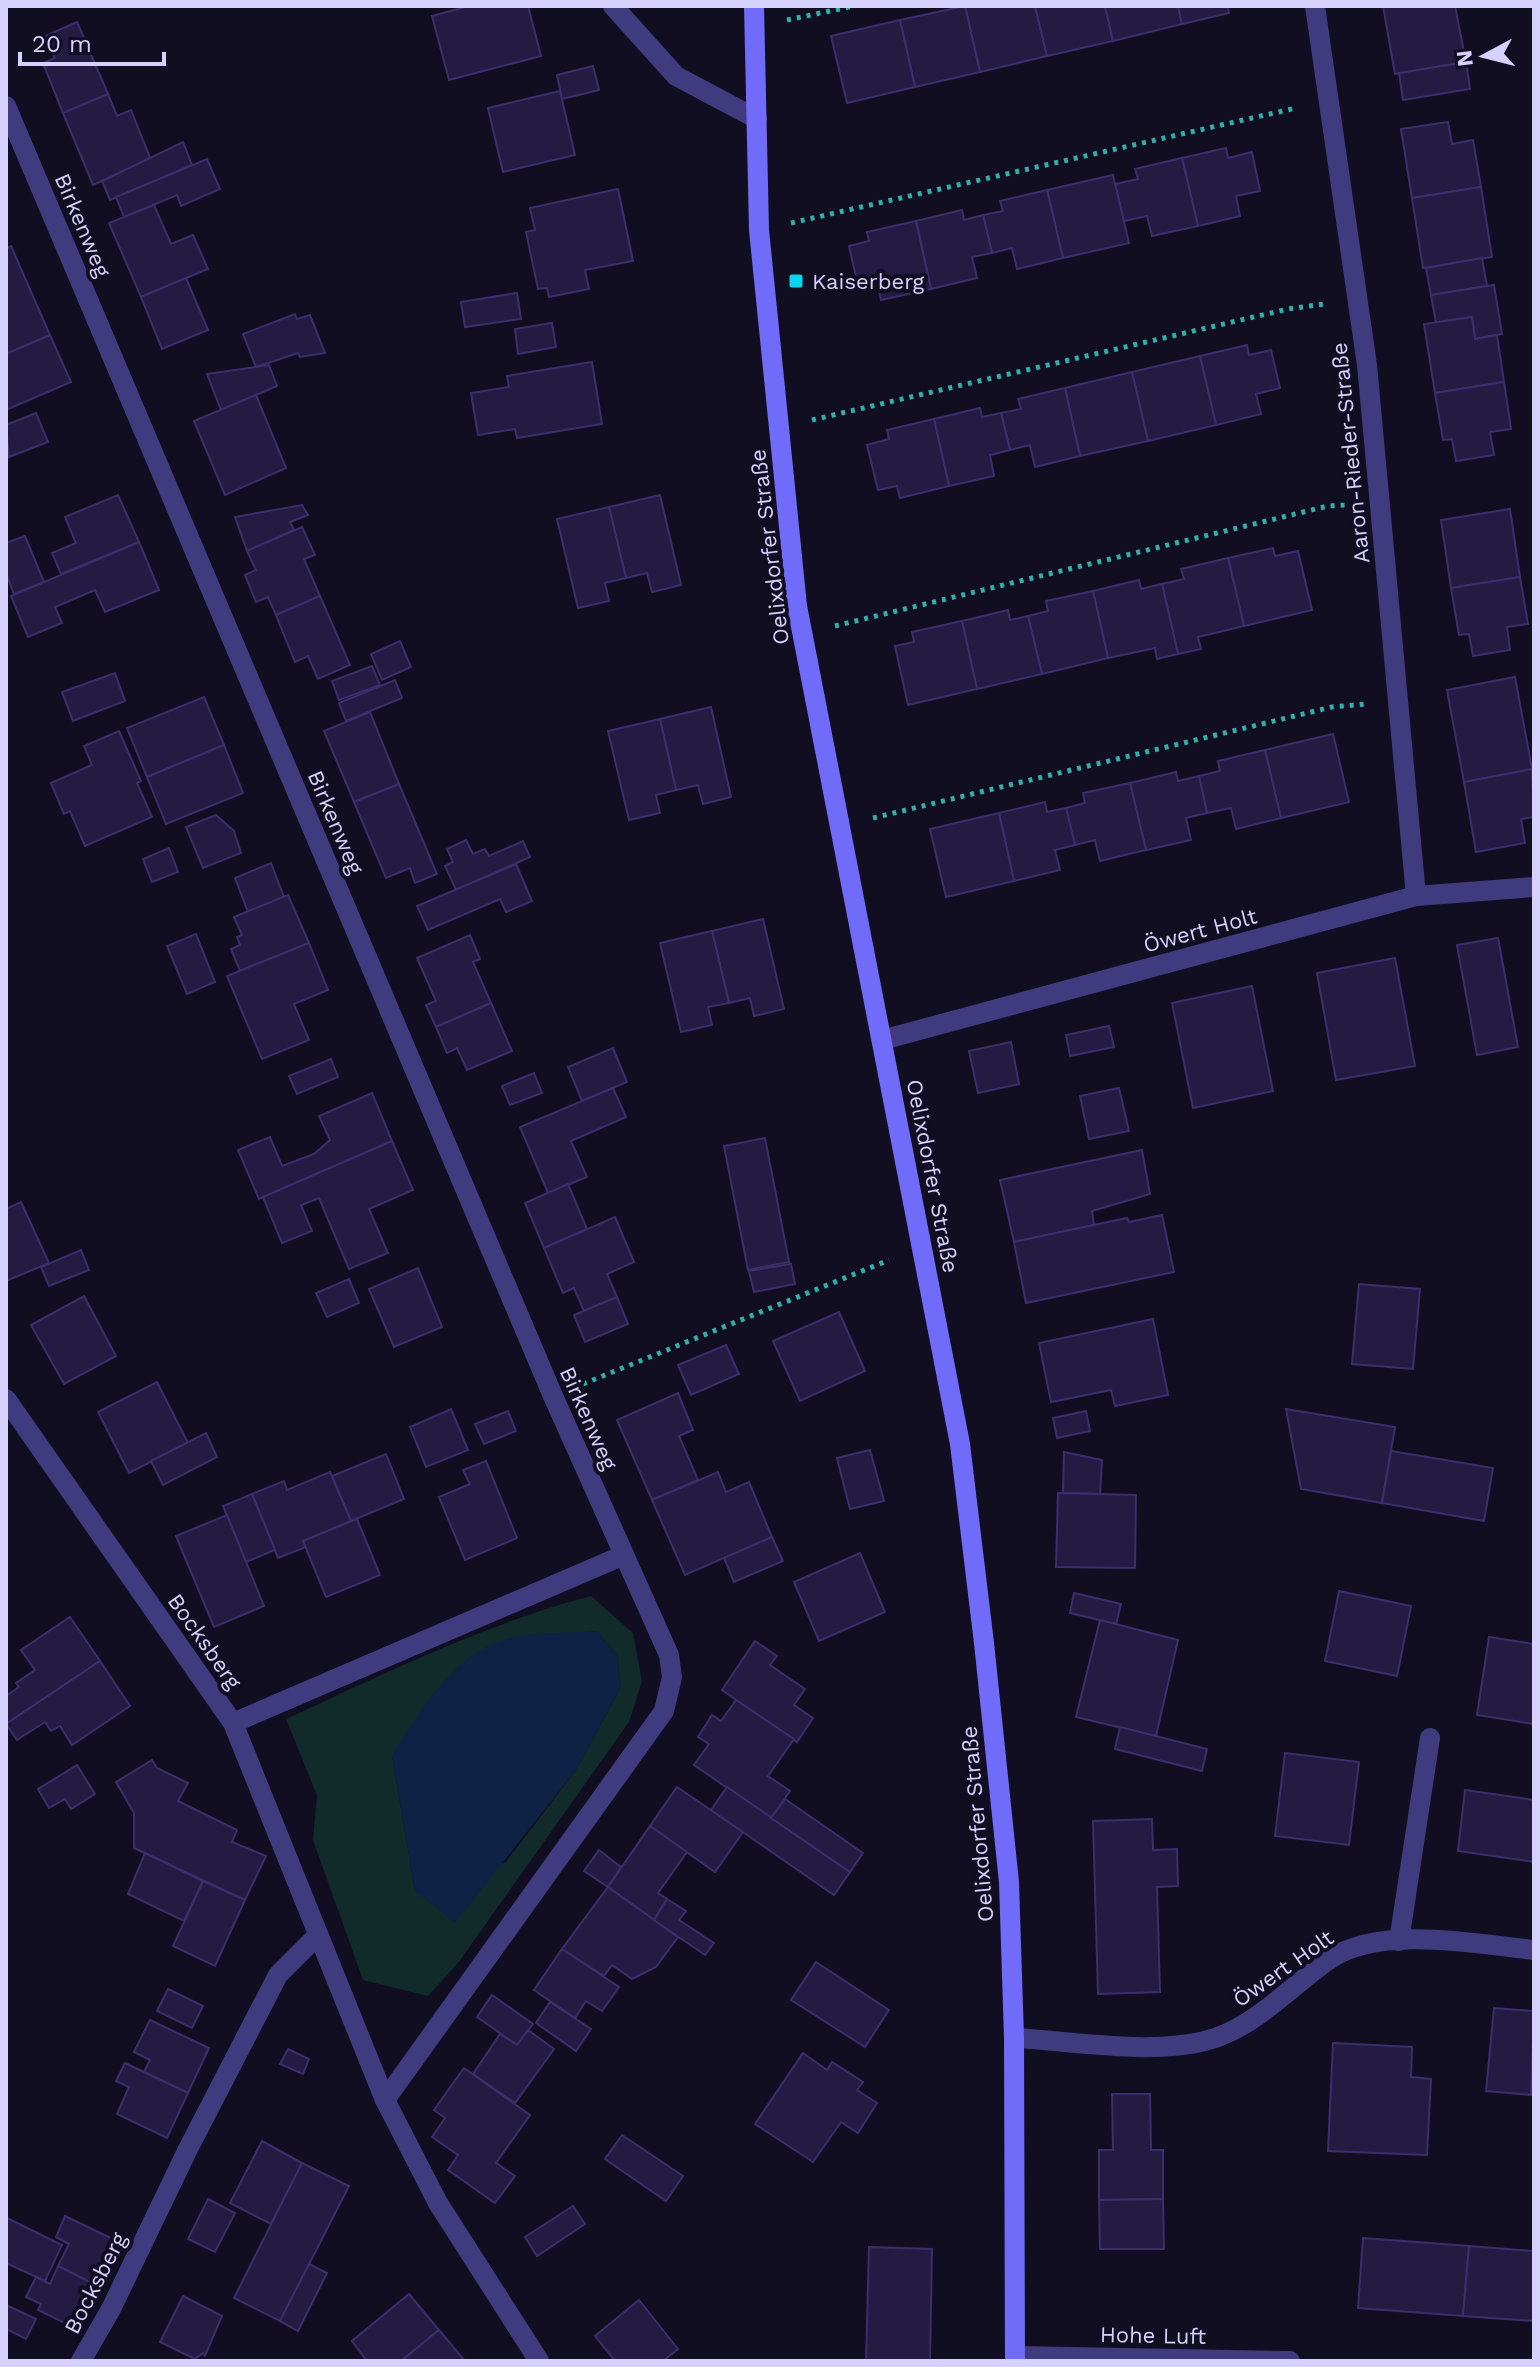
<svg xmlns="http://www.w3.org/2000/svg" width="1540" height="2367" font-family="'Work Sans',sans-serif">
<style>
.green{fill:#112b2a;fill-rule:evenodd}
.water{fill:#0e2245}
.building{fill:#231b41;stroke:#3b2e6c;stroke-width:2}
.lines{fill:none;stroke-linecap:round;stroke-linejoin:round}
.path{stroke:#33aea9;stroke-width:5;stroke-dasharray:4 6;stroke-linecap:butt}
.lane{stroke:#3f3b7e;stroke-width:20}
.street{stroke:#3f3b7e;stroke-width:20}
.secondary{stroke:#716bf9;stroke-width:20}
.poi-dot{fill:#0ad4ef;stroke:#120e21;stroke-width:3}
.labels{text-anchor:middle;stroke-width:8;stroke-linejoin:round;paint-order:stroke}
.street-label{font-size:22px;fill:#d6d0fd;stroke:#120e21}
.poi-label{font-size:22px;fill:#d6d0fd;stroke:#120e21;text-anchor:start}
</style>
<rect width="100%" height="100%" fill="#120e21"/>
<path class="green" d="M 591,1596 L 633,1633 L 642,1681 L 629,1722 L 458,1963 L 428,1996 L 363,1980 L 313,1840 L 317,1795 L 286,1719 C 386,1673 484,1624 591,1596 ZM 596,1631 L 617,1654 L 621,1687 L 576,1770 L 506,1862 L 415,1891 L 392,1756 L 566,1635 Z"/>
<path class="water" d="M 596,1631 L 617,1654 L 621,1687 L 576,1770 L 455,1923 L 415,1891 L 392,1756 C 422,1708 455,1650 514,1637 C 540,1631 570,1634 596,1631 Z"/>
<g class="building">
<polygon points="469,6 528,6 541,56 449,80 432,16"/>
<polygon points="965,6 1035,6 1047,56 980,72"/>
<polygon points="965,6 980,72 915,87 900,20"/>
<polygon points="1035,6 1105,6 1113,41 1047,56"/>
<polygon points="1105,6 1178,6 1182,24 1113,41"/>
<polygon points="1178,6 1227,6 1229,13 1182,24"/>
<polygon points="1383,6 1455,6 1466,62 1395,74"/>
<polygon points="900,20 915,87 847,103 831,36"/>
<polygon points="77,22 108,94 63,113 43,63 55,58 45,36"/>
<polygon points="1466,62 1470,89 1403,100 1399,73"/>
<polygon points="593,66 599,90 562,99 557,75"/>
<polygon points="560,91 575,155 503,172 488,108"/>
<polygon points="108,94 117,116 131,110 151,160 93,185 63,113"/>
<polygon points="1448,122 1452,144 1473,140 1481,187 1412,198 1401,129"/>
<polygon points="183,142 192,165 110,200 102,181"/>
<polygon points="1226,148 1228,158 1252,152 1260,191 1236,196 1240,216 1198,226 1182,158"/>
<polygon points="1182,158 1198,226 1152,236 1147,216 1124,221 1115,184 1138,179 1135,169"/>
<polygon points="207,159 220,189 181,206 177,195 124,217 116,197"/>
<polygon points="1113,175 1129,243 1063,258 1047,190"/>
<polygon points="1481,187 1492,257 1423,268 1412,198"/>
<polygon points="618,189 633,261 585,270 589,289 549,297 547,288 538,289 526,232 535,230 530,208"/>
<polygon points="1047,190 1063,258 1017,269 1012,248 992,253 983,215 1003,211 1000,201"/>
<polygon points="154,205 171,244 193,235 208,269 141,297 109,223"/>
<polygon points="962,210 964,220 983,215 992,253 972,257 977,278 931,289 916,221"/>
<polygon points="916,221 931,289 881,300 877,281 858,286 849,246 869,241 867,232"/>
<polygon points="11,246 50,335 6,354 6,249"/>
<polygon points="1482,258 1487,286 1431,295 1426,268"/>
<polygon points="186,278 208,330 162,349 141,297"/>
<polygon points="1494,285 1502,334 1475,339 1472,317 1436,323 1431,295"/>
<polygon points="517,293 521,319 465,327 461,302"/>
<polygon points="295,314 297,319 310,315 325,353 300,357 298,353 256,367 243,334"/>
<polygon points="1472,317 1475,339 1497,335 1504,382 1435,393 1424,324"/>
<polygon points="552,323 556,347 518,354 515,329"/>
<polygon points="50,335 71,382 6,410 6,354"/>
<polygon points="1247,345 1249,355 1271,350 1280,388 1256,394 1261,414 1216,425 1200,356"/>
<polygon points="1200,356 1216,425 1148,441 1132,372"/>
<polygon points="592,362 602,424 517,438 515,429 478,435 471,393 509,387 507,376"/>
<polygon points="269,365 277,386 221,410 207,374"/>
<polygon points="1132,372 1148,441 1080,456 1065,388"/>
<polygon points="1504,382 1511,429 1490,432 1494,455 1456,461 1452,439 1443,440 1435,393"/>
<polygon points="1065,388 1080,456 1035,467 1030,445 1010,450 1001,413 1021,409 1018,399"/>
<polygon points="256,395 286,468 225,495 194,421"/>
<polygon points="980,408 982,417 1001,413 1010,450 990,455 994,476 949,486 934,419"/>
<polygon points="36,413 48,442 9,457 6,425"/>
<polygon points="934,419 949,486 900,498 897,486 878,490 867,445 889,439 887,430"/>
<polygon points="118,495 139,542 61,574 52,553 76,543 65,517"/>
<polygon points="660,495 681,585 652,592 647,573 626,578 609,507"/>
<polygon points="302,505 308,515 290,522 294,530 247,551 235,517"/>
<polygon points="609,507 626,578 605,583 609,601 578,608 557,519"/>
<polygon points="1510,509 1520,577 1451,588 1441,520"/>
<polygon points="302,527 315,555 304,559 320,596 276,615 268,597 256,602 245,575 256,570 247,551"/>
<polygon points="25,536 44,582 14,594 6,573 6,543"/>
<polygon points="139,542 159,590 105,612 95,590 55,607 62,623 28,637 11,596"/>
<polygon points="1273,548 1275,556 1298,551 1312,610 1244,626 1228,558"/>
<polygon points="1228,558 1244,626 1198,637 1201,649 1178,654 1162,584 1184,579 1181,569"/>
<polygon points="1520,577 1528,624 1507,627 1510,650 1473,656 1469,634 1459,635 1451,588"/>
<polygon points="1139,580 1141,589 1162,584 1178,654 1157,659 1155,648 1108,658 1093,591"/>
<polygon points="1093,591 1108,658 1042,674 1028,616 1048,611 1046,601"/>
<polygon points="320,596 350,665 318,679 308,656 295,662 276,615"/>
<polygon points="1008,610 1010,620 1028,616 1042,674 977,689 962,621"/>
<polygon points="962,621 977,689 908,705 895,646 914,642 912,632"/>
<polygon points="400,641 411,667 382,680 371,654"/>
<polygon points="372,666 380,685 339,700 332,681"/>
<polygon points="115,673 125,701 73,721 62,692"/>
<polygon points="1515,677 1532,769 1464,782 1447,690"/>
<polygon points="395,680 402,698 346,721 339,703"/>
<polygon points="204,697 224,745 147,777 127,728"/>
<polygon points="711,707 731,797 703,804 698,785 676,790 660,719"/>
<polygon points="370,712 399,784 354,802 324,731"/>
<polygon points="660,719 676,790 656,795 660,813 629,820 608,731"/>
<polygon points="119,731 141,781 137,783 152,817 85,846 70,811 64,814 51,783 92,765 84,746"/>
<polygon points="1333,734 1349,802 1281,818 1265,750"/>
<polygon points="224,745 243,793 166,824 147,777"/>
<polygon points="1265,750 1281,818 1236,829 1231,808 1207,813 1199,776 1220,771 1218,761"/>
<polygon points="1532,769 1534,817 1521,819 1525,843 1476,852 1464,782"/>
<polygon points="1176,772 1178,781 1199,776 1207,813 1186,818 1191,840 1146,850 1130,783"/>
<polygon points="1130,783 1146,850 1100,861 1095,840 1075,845 1066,808 1085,803 1083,793"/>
<polygon points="399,784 437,874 415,883 410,868 386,878 354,802"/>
<polygon points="1045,802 1047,812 1066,808 1075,845 1055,850 1060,870 1014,881 999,813"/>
<polygon points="999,813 1014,881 946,897 930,829"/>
<polygon points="216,815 234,831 241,853 203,868 186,827"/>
<polygon points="466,840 473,854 485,849 489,856 523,841 530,857 456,890 445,866 453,862 447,849"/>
<polygon points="169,848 178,872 152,882 143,859"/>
<polygon points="271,863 284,897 248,912 235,878"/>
<polygon points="516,864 532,901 506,912 500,899 428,930 417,906"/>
<polygon points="288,895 309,943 240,971 231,949 240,945 237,937 242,935 234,917"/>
<polygon points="763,919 784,1009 754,1016 750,998 729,1003 712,931"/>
<polygon points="712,931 729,1003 708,1007 712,1025 681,1032 660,943"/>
<polygon points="196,934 215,982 187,994 167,946"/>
<polygon points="470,935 480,959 473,962 491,1003 436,1027 426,1005 436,1001 417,958"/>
<polygon points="1498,938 1518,1047 1477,1055 1457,945"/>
<polygon points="309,943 328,990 294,1004 309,1040 262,1059 227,976"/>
<polygon points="1395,958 1415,1066 1336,1080 1317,973"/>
<polygon points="1252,986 1273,1091 1193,1108 1172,1003"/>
<polygon points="491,1003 512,1051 467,1070 457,1048 447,1053 436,1027"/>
<polygon points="1109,1026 1114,1047 1070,1056 1066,1035"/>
<polygon points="1011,1042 1019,1084 978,1093 969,1051"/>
<polygon points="613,1048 627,1082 582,1101 568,1067"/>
<polygon points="331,1059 338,1077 297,1094 289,1076"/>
<polygon points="534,1073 542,1093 510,1105 502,1086"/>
<polygon points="613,1088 626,1117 571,1141 587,1177 548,1193 520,1127"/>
<polygon points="1119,1088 1129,1131 1089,1139 1080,1096"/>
<polygon points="372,1093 392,1141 259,1199 238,1150 270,1137 282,1166 314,1154 330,1140 319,1116"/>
<polygon points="765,1138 789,1262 748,1270 724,1146"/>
<polygon points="392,1141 413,1190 369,1209 388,1253 349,1269 319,1198 301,1205 312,1231 282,1243 263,1197"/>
<polygon points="1142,1150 1150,1194 1092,1211 1094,1225 1014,1242 1000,1180"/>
<polygon points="568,1184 587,1229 544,1248 525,1203"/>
<polygon points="21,1202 49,1263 6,1281 6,1209"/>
<polygon points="1162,1215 1174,1272 1026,1303 1014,1242 1127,1218 1129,1222"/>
<polygon points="615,1217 634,1262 607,1274 617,1297 584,1311 574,1288 563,1293 544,1248"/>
<polygon points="81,1250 89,1270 49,1286 41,1267"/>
<polygon points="791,1264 795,1284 754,1292 749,1271"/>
<polygon points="418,1268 442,1327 394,1347 369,1289"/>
<polygon points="349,1279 359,1303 327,1317 316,1293"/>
<polygon points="1359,1284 1420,1289 1413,1369 1352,1364"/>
<polygon points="84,1296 116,1356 64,1384 31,1325"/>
<polygon points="617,1297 628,1324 585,1342 574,1315"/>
<polygon points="839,1312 865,1371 800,1401 773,1341"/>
<polygon points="1153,1319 1168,1395 1115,1406 1111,1390 1051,1402 1039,1343"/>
<polygon points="726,1345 739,1374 691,1395 678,1365"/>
<polygon points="157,1382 188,1443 129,1473 98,1412"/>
<polygon points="678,1393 693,1430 679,1436 698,1480 652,1500 617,1420"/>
<polygon points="451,1409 468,1450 426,1467 410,1427"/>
<polygon points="1286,1409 1395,1427 1382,1503 1301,1489"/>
<polygon points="508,1411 516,1431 484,1444 475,1424"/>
<polygon points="1086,1411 1090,1431 1057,1438 1053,1418"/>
<polygon points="206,1433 217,1457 163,1485 151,1461"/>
<polygon points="870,1450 884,1501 850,1509 837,1458"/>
<polygon points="1391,1451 1493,1468 1484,1521 1382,1503"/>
<polygon points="1064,1452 1102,1460 1100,1494 1063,1493"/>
<polygon points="386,1454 404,1499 351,1521 332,1476"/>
<polygon points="486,1461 517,1538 465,1560 439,1497 470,1484 463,1470"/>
<polygon points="330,1472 351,1521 303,1541 306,1547 278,1558 252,1494 284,1481 287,1490"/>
<polygon points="718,1472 726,1492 749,1482 772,1537 685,1575 652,1500"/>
<polygon points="1058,1493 1136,1495 1135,1568 1056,1567"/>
<polygon points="252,1494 275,1550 246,1562 223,1506"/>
<polygon points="227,1515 264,1606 214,1627 176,1536"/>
<polygon points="357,1519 380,1575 326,1597 303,1541"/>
<polygon points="772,1537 783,1561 734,1582 724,1558"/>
<polygon points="860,1553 885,1612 819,1641 794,1582"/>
<polygon points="1339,1591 1411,1606 1397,1676 1325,1661"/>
<polygon points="1074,1593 1121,1604 1116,1624 1070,1613"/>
<polygon points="70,1617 100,1661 6,1724 6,1696 19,1687 16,1683 35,1670 21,1650"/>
<polygon points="1100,1620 1178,1640 1156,1736 1076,1717"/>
<polygon points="1489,1637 1534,1644 1534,1724 1477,1715"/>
<polygon points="755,1641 777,1656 770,1665 805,1689 794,1705 813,1718 797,1742 722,1690"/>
<polygon points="100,1661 130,1706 72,1745 60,1726 51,1731 45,1722 17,1740 6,1724"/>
<polygon points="736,1700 794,1739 768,1776 790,1791 771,1818 694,1765 709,1744 698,1737 712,1715 721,1721"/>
<polygon points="1120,1727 1207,1749 1202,1771 1115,1749"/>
<polygon points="1285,1753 1359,1762 1349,1845 1275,1836"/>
<polygon points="152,1760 157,1768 188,1783 178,1801 237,1830 232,1842 266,1856 245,1900 134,1848 134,1813 116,1782"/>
<polygon points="77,1765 95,1794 71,1809 65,1799 49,1808 38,1789"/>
<polygon points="677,1787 743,1832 715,1872 650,1826"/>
<polygon points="727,1787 850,1872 834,1895 711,1810"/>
<polygon points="1465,1790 1534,1800 1534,1862 1458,1851"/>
<polygon points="785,1799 863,1853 850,1872 771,1818"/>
<polygon points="1152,1819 1153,1850 1177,1849 1178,1886 1157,1887 1160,1992 1098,1994 1093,1821"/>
<polygon points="650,1826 687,1852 658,1893 667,1899 654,1920 608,1887"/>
<polygon points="599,1850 621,1867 608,1887 584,1871"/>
<polygon points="145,1853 203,1881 184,1921 128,1894"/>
<polygon points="203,1881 245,1900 215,1966 173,1946"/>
<polygon points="608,1887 678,1937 656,1967 632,1979 612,1965 604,1976 562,1949"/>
<polygon points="667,1899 686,1911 679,1920 714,1943 705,1955 654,1920"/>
<polygon points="562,1949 619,1987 602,2011 586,2001 575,2018 534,1990"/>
<polygon points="816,1962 889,2010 865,2047 791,2000"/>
<polygon points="168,1989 203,2006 192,2028 157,2011"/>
<polygon points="492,1995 533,2024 517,2045 477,2017"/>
<polygon points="550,2002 591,2029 576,2051 536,2023"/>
<polygon points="1494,2008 1534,2011 1531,2095 1486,2091"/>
<polygon points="150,2020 209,2048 188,2093 144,2072 150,2060 134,2052"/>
<polygon points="528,2030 554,2049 515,2103 473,2074 500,2034 517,2045"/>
<polygon points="1333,2043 1412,2047 1411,2077 1431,2079 1427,2155 1328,2151"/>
<polygon points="288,2049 309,2059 303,2074 280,2064"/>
<polygon points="803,2053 827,2070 832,2062 863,2082 857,2090 877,2103 858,2133 841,2122 813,2162 755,2124"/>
<polygon points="125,2063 188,2093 167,2138 117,2114 129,2087 116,2081"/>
<polygon points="464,2068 530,2115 496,2163 515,2176 495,2203 448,2170 458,2155 432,2137 445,2118 434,2110"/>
<polygon points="1112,2094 1150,2094 1151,2150 1163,2150 1163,2199 1099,2200 1099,2150 1113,2150"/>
<polygon points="622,2135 683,2176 666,2201 605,2159"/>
<polygon points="262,2141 302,2163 271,2224 230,2203"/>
<polygon points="302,2163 349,2186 280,2321 234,2298"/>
<polygon points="208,2199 235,2213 215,2252 188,2239"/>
<polygon points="1163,2199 1164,2249 1100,2249 1099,2200"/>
<polygon points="573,2206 585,2224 537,2256 525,2237"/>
<polygon points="65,2216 121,2243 100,2287 58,2266 69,2244 56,2237"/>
<polygon points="7,2218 62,2245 45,2281 6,2263"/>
<polygon points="1363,2238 1469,2246 1463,2316 1358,2308"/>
<polygon points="1469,2246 1534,2251 1534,2321 1463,2316"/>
<polygon points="869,2247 932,2249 930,2361 866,2361"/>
<polygon points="309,2264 327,2273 298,2331 280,2321"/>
<polygon points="58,2266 100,2287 79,2330 38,2310 41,2304 26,2297 36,2277 50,2284"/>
<polygon points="409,2294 439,2330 401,2361 367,2361 352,2341"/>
<polygon points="183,2296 222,2316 205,2356 203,2353 195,2359 160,2342"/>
<polygon points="639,2300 678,2349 663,2361 615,2361 595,2336"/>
<polygon points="6,2305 36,2319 26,2339 6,2329"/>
<polygon points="439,2330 465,2361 401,2361"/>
</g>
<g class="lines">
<g class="path">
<polyline points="787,20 854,6"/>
<polyline points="791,223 1296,108"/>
<polyline points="812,420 1288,309 1324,304"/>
<polyline points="835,626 1328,506 1347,505"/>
<polyline points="873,818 1332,707 1366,704"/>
<polyline points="583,1384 889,1260"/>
</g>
<polyline class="lane" points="1399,1941 1430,1738"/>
<g class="street">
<polyline points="613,6 676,76 757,119"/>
<polyline points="1315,6 1367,365 1416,896"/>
<polyline points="6,106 553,1396 669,1655 672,1677 664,1711 385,2100"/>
<polyline points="882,1040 1416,896 1534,887"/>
<polyline points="6,1399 233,1723 385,2100 438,2203 539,2361"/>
<polyline points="233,1723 624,1555"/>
<path d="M 1014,2038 C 1074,2041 1158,2057 1215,2038 C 1259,2023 1292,1985 1330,1959 C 1381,1925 1476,1944 1534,1950"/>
<polyline points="1015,2356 1290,2361"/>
<polyline points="81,2361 111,2309 188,2149 278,1975 316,1937"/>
</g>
<polyline class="secondary" points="754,6 759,230 797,606 960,1444 984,1643 1009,1882 1014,2038 1015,2361"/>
</g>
<rect class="poi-dot" x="788" y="273" width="16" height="16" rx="4"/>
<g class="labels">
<g class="street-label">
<text transform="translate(83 225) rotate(67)" y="8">Birkenweg</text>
<text transform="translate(1350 453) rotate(-96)" y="8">Aaron-Rieder-Straße</text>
<text transform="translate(769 547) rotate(-97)" y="8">Oelixdorfer Straße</text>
<text transform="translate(336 822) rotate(67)" y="8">Birkenweg</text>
<text transform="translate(1200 930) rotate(-15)" y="8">Öwert Holt</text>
<text transform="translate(933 1176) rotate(79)" y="8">Oelixdorfer Straße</text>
<text transform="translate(589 1418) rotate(66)" y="8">Birkenweg</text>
<text transform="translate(205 1641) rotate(55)" y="8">Bocksberg</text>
<text transform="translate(977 1824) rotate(-95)" y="8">Oelixdorfer Straße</text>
<text transform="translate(1283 1968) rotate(-35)" y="8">Öwert Holt</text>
<text transform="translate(95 2283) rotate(-63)" y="8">Bocksberg</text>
<text transform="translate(1153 2335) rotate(1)" y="8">Hohe Luft</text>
</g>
<g class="poi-label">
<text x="812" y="289">Kaiserberg</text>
</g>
</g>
<rect width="1540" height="2367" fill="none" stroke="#d6d0fd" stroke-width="16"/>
<g transform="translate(1484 56) rotate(263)" stroke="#120e21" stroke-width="6" paint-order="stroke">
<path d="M0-6L14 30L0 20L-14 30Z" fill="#d6d0fd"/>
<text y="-12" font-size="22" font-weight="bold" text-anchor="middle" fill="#d6d0fd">N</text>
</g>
<path d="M20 52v12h144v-12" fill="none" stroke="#d6d0fd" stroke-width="4"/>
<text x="32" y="52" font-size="24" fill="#d6d0fd" stroke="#120e21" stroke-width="6" paint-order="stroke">20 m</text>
</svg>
